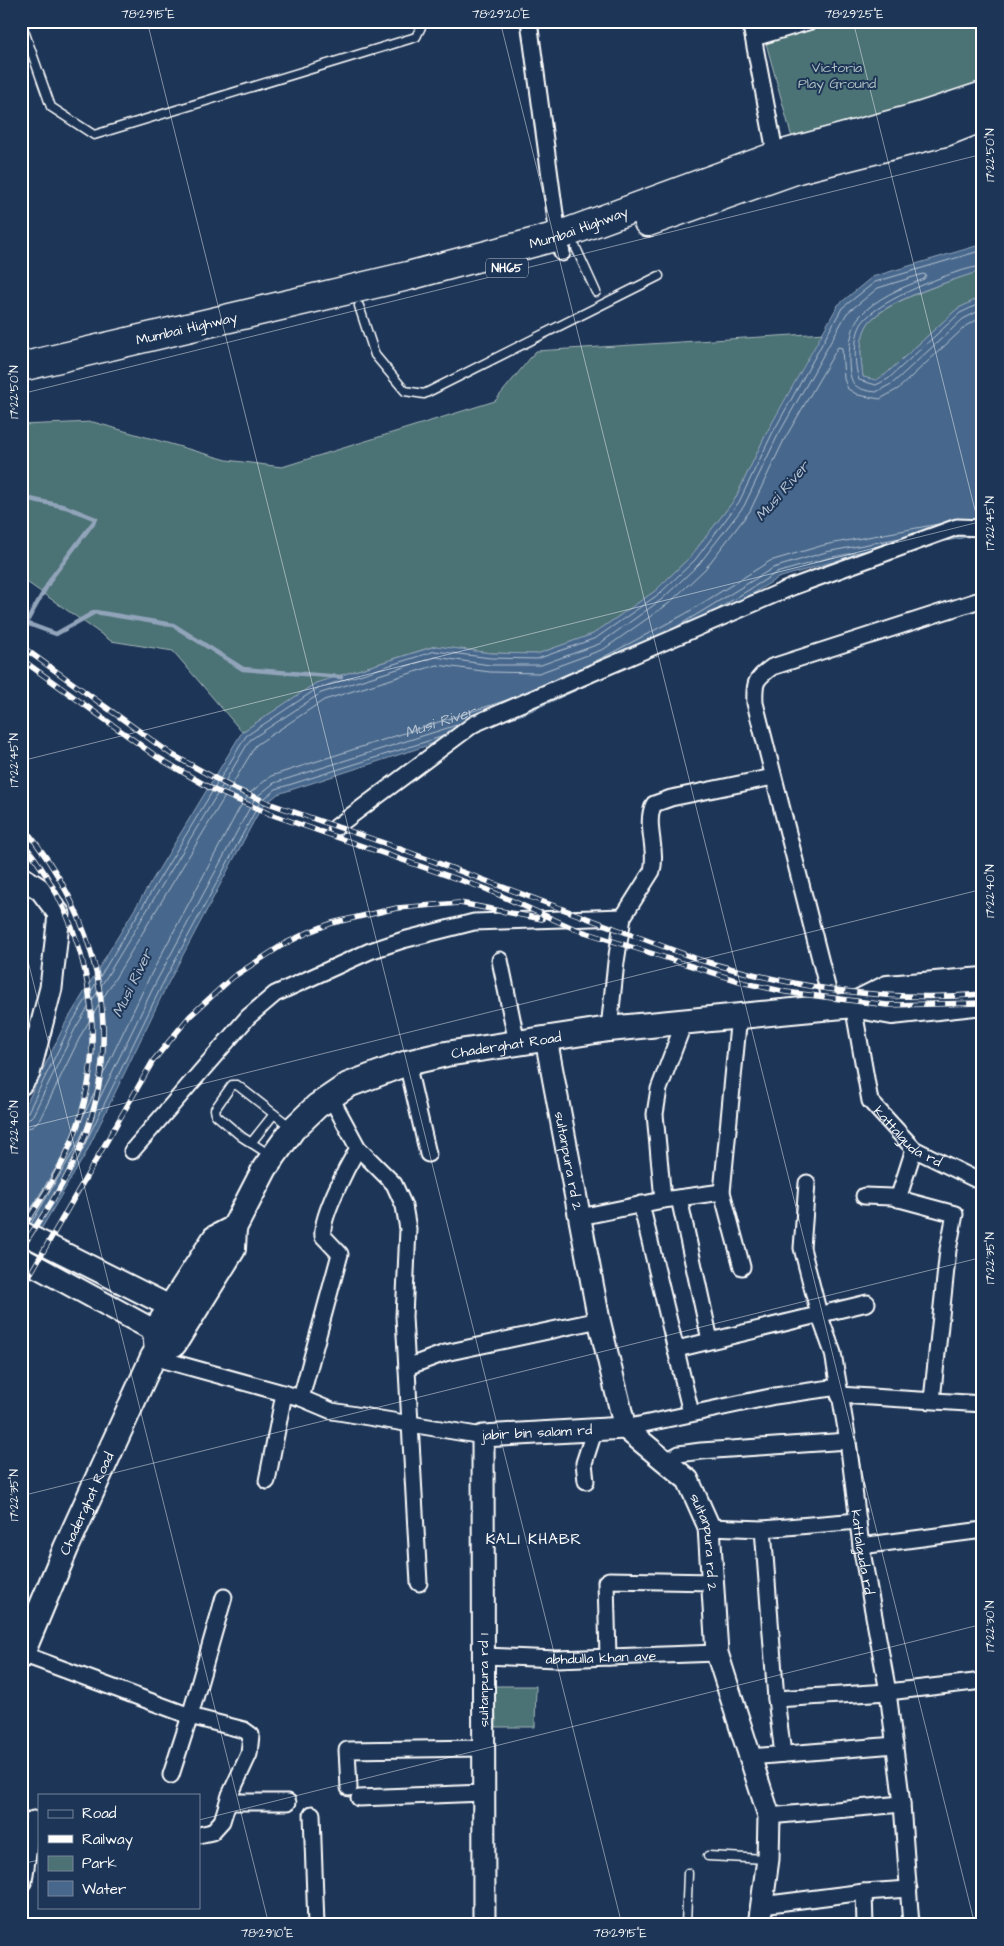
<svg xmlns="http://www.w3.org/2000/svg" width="1004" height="1946" font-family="'Architects Daughter',sans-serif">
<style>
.green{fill:#4c7275;stroke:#a6b8ba}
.water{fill:#47678c;stroke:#91a4ba}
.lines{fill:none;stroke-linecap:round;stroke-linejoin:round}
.shore{stroke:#b5c2d1;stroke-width:1}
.stream{stroke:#91a4ba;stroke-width:4.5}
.lane-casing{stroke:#fff;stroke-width:11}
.street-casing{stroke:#fff;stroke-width:19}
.secondary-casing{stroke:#fff;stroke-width:25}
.primary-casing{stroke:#fff;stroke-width:28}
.highway-casing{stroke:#fff;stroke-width:31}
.lane{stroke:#1d3557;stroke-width:8}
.street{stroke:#1d3557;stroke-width:15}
.secondary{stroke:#1d3557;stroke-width:21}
.primary{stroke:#1d3557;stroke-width:24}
.highway{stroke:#1d3557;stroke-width:28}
.rail-casing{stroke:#fff;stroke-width:5.5}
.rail{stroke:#1d3557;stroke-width:4;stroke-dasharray:11;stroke-linecap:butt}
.ticks{fill:none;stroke:#fff;stroke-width:1;stroke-opacity:0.45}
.labels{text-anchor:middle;stroke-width:4;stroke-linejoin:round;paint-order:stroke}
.shield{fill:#1d3557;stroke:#bbc2cd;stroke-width:1}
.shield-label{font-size:12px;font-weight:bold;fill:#fff}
.park-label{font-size:14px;fill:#aec0c1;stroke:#1d3557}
.street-label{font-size:14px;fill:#fff;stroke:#1d3557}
.water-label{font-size:15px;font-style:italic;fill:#b5c2d1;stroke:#1d3557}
.neighbourhood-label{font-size:15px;letter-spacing:1px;fill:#fff;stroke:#1d3557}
.neatline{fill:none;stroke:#fff;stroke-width:2}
.ticks-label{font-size:12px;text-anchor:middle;fill:#fff}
</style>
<rect width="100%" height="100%" fill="#1d3557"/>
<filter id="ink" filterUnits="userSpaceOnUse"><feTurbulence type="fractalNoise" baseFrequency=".02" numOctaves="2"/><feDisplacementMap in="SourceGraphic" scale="10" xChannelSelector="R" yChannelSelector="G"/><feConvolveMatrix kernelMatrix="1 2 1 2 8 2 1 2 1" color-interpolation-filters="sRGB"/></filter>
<g filter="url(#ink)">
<g class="green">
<polygon points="824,21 983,21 983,84 794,145 764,36"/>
<path d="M 983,270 L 983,296 L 957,309 L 886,374 L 876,381 L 863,377 C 861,361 858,343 866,327 C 877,303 957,279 983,270 Z"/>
<polygon points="825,333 767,432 735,499 691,556 655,591 593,634 537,654 491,653 435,646 316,683 242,732 173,651 111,641 21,578 21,425 93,422 227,460 282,467 495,401 536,351"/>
<polygon points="495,1686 536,1686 535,1727 496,1727"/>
</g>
<path class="water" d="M 983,244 L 983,270 C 957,279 877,302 866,327 C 858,343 861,361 863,377 L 876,380 L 886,374 L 957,309 L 983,296 L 983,534 L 829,563 L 778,578 L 694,630 L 612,674 L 524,714 L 278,794 L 264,805 L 256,817 L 166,987 L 85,1155 L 21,1263 L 21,1115 L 65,1024 L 242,732 L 316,683 L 436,646 L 491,653 L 537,654 L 593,634 L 655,591 L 691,556 L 735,499 L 767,432 L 838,305 L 872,277 Z"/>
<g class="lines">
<g class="shore">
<path d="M 983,266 C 957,268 876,301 862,323 C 853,337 854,364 859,380 L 876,385 L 888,379 L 960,313 L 983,302"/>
<polyline points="718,609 776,573 828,558 864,551"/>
<polyline points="673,629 773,568 826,552 900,538"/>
<polyline points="555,680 604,657 685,614 770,561 824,545 944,523"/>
<polyline points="21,1115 28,1112 70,1026 246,736 318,688 435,651 491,658 537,659 596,638 659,594 695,560 739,502 772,434 842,308 875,282 983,250"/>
<path d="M 21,1122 L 28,1120 L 33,1115 L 75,1029 L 250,740 L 321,693 L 436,657 L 490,665 L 541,665 L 599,644 L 661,600 L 699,564 L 744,506 L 777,437 L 847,313 L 878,288 L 923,274 L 926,275 L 924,279 C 901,288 876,298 859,317 C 849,328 845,373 854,384 C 859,390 869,391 876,392 L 893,383 L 963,319 L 983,309"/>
<polyline points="21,1129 32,1127 40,1119 82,1033 256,745 324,700 437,665 490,672 539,673 604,649 668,604 705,569 750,511 784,440 838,347 842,348 844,379 848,389 858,395 880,399 898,389 967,325 983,317"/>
<path id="s1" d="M 24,1221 L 69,1146 L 149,978 L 239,809 L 251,792 L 271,776 L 507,700"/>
<polyline points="31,1224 75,1149 156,982 255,798 274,783 460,724"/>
<polyline points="37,1227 81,1152 162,985 260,802 276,789 444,736"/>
</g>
<polyline class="stream" points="21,497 66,507 96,519 52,577 26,623 56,634 95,612 173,625 243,669 341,677"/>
<g class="lane-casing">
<g id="lane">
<polyline points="21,22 51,107 94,135 416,37 424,21"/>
<polyline points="576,248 596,292"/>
<polyline points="359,306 375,355 405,391 424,394 659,276"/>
<polyline points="251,1143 274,1114"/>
<polyline points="270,1155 242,1137 216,1115 215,1109 232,1085 237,1085 292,1128"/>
<polyline points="708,1856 766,1859"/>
<polyline points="686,1925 688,1873"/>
</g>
</g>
<g class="street-casing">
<g id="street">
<polyline points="529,21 558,236 562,253"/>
<polyline points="750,21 777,162"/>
<polyline points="754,38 811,21"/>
<polyline points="336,827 474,724 792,587 957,527 983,528"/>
<polyline points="500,960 517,1043"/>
<path id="s2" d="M 853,1005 L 870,1101 L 914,1149 L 983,1183"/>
<path d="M 832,1006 L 755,703 C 754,683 755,679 772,667 L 983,599"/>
<polyline points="739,1015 722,1192 742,1267"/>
<path d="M 609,1029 L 616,962 L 623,917 L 652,871 C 658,849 644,824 654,804 L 671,798 L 773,777"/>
<polyline points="407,1063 428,1154"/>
<polyline points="330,1096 358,1148 394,1184 404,1206 408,1229 404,1317 419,1583"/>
<polyline points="132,1151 248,1017 275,994 370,951 403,940 474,922 623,917"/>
<path id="s3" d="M 807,1183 L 802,1248 L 819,1314 L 833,1353 L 848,1441 L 861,1546 L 888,1692 L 902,1804 L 911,1925"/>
<polyline points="864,1196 892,1197 955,1214 948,1250 932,1400"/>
<polyline points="679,1198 710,1340"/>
<polyline points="898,1199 914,1149"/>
<polyline points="663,1200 655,1114 659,1089 685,1020"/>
<polyline points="641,1204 691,1413"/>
<polyline points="580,1217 663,1200 722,1192"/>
<polyline points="677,1349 867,1303"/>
<polyline points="153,1357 301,1398 332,1411 483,1436"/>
<polyline points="407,1367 445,1353 599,1320"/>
<polyline points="839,1395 983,1404"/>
<path d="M 301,1398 L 340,1254 L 323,1236 C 320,1218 348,1165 358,1148"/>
<polyline points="625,1428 775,1396 838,1387"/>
<polyline points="666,1461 679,1454 701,1451 848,1441"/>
<polyline points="267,1481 284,1394"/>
<polyline points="586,1481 584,1463 595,1429"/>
<polyline points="709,1527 763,1529 858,1521"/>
<polyline points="763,1529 776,1699 783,1754"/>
<polyline points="861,1546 983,1530"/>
<polyline points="22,1654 190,1716 224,1597"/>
<path id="s4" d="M 483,1656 L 557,1659 L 717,1653"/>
<polyline points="608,1657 606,1582 609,1580 713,1582"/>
<polyline points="776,1699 888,1692 983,1681"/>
<polyline points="750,1757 895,1745"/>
<polyline points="171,1775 190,1716 244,1730 251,1735 249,1754 230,1795 222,1821 212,1832 199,1835"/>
<polyline points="349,1788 347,1750 483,1748"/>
<polyline points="359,1798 483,1793"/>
<polyline points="228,1802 288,1802"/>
<polyline points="312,1814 316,1925"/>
<polyline points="769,1816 902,1804"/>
<polyline points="21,1885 24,1881 33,1819"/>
<polyline points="864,1892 865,1925"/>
<polyline points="762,1905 864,1892 909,1889"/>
</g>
</g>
<g class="secondary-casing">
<g id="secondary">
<polyline points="21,877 41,890 59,914 51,988 29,1073 21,1084"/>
<path id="s5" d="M 546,1039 L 599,1320 L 625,1428 L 688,1480 L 709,1527 L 717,1653 L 769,1816 L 768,1859 L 759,1925"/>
<polyline points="21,1232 171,1307"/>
<polyline points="21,1258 155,1331"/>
<polyline points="484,1925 483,1436 625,1428"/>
</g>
</g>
<g class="primary-casing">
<g id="primary">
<polyline points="853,1005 887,988 983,980"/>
<polyline points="157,1352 155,1331 215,1238 234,1228"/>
<path id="s6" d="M 21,1656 L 66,1548 L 153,1357 L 157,1352 L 174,1344 L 233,1249 L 234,1228 L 265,1168 L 293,1129 L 317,1106 L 348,1085 L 407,1063 L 446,1054 L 609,1029 L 853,1005 L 892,1012 L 983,1002"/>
</g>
</g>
<g class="highway-casing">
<g id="highway">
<polyline points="648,222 798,169 945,132 983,117"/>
<path id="s7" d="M 21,367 L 408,276 L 558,236 L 776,156 L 919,117 L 983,96"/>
</g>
</g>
<use href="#lane" class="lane"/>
<use href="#street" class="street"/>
<use href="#secondary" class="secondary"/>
<use href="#primary" class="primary"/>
<use href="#highway" class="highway"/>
<g class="rail-casing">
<g id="rail">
<path d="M 21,646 L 171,754 L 233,788 L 271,804 L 384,843 L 700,960 C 792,987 886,1003 983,994"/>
<polyline points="21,659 157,757 212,789 270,814 486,889 575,929 745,983 786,992 887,1005 983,1003"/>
<path d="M 21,824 C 97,915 127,1031 82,1144 C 67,1181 43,1215 21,1249"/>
<path d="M 21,840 C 94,930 115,1053 64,1159 C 52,1184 36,1207 21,1231"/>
<polyline points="21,1290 153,1061 190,1016 233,977 284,944 309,932 332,923 397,908 460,903 542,919"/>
</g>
</g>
<use href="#rail" class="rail"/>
</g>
</g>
<path class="ticks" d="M 147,21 L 622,1925M 500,21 L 975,1925M 853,21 L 983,542M 21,26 L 40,21M 21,394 L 983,154M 21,761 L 983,521M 21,933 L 269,1925M 21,1129 L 983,889M 21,1496 L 983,1257M 199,1820 L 983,1624M 21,1864 L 39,1860"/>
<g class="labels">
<rect class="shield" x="486" y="258.5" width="42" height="19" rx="4"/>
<g class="shield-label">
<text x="507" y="272">NH65</text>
</g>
<g class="park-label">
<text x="837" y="72">Victoria<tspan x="837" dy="16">Play Ground</tspan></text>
</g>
<g class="street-label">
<text dy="5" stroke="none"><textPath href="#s7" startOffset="575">Mumbai Highway</textPath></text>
<text dy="5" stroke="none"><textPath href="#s7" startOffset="170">Mumbai Highway</textPath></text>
<text dy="5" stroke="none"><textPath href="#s6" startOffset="835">Chaderghat Road</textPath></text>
<text dy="5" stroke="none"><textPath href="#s2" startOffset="150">kattalguda rd</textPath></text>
<text dy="5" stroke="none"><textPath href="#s5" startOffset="124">sultanpura rd 2</textPath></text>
<text transform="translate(537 1432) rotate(-3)" y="5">jabir bin salam rd</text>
<text dy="5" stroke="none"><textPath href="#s6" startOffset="166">Chaderghat Road</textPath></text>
<text dy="5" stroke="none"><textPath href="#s5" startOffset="544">sultanpura rd 2</textPath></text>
<text dy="5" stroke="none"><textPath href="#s3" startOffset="376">kattalguda rd</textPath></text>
<text dy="5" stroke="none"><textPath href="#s4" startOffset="118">abhdulla khan ave</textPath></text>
<text transform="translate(483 1680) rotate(-90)" y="5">sultanpura rd 1</text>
</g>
<g class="water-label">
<text transform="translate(782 491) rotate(-49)" y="5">Musi River</text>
<text dy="5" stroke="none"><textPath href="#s1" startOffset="689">Musi River</textPath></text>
<text transform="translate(132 983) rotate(-64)" y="5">Musi River</text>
</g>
<g class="neighbourhood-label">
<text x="534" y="1544">KALI KHABR</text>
</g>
</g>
<rect width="1004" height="1946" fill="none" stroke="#1d3557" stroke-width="55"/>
<rect x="38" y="1794" width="162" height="115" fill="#1d3557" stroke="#77869a"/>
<rect x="48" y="1810" width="25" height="8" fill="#1d3557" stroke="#77869a"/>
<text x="82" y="1818" font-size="15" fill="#ffffff">Road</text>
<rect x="48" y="1835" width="25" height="8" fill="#ffffff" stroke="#77869a"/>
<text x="82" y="1844" font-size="15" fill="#ffffff">Railway</text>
<rect x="48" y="1856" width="25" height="15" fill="#4c7275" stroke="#77869a"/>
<text x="82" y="1868" font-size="15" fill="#ffffff">Park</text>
<rect x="48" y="1881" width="25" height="15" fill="#47678c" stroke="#77869a"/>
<text x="82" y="1894" font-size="15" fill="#ffffff">Water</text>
<rect x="28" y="28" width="948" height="1890" class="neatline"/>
<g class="ticks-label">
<text x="148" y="18">78°29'15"E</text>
<text x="501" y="18">78°29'20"E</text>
<text x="854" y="18">78°29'25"E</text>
<text transform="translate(990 155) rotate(-90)" y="4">17°22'50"N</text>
<text transform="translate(14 392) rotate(-90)" y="4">17°22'50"N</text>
<text transform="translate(990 523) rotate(-90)" y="4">17°22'45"N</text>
<text transform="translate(14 760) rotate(-90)" y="4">17°22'45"N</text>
<text transform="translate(990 891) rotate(-90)" y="4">17°22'40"N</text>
<text transform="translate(14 1127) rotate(-90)" y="4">17°22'40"N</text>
<text transform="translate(990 1258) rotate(-90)" y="4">17°22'35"N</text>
<text transform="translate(14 1495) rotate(-90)" y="4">17°22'35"N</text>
<text transform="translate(990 1626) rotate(-90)" y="4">17°22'30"N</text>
<text x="267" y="1937">78°29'10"E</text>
<text x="620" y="1937">78°29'15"E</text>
</g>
</svg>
